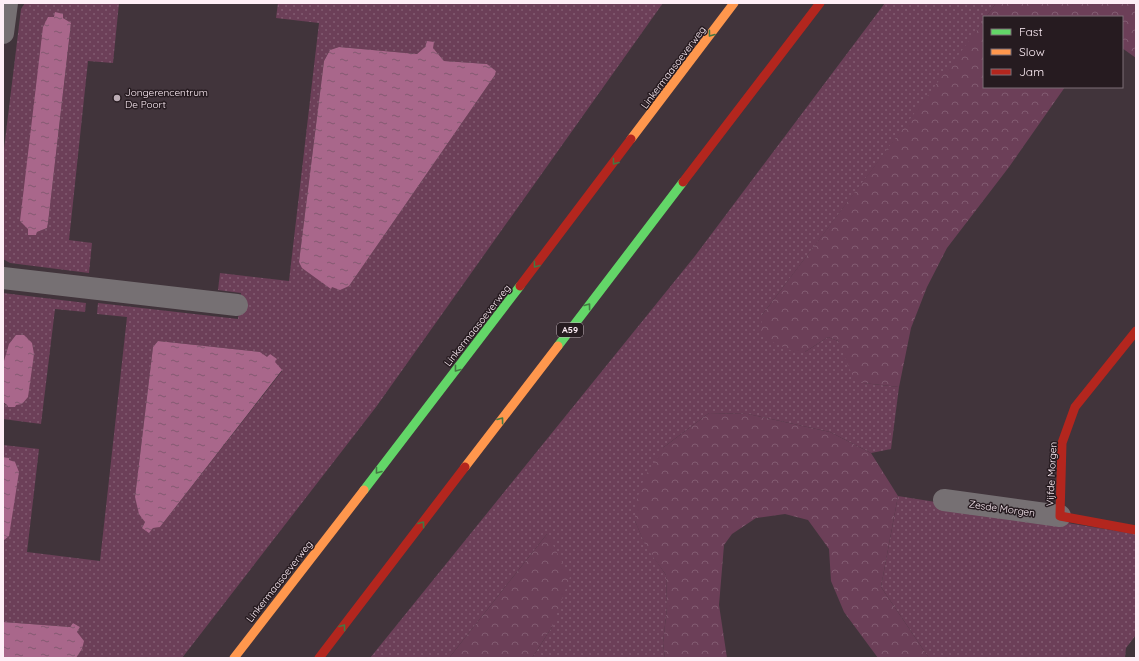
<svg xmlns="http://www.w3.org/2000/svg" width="1139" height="661" font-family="Quicksand,sans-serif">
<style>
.grass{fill:url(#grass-dots);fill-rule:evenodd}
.forest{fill:url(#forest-crowns)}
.water{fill:url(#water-ripples)}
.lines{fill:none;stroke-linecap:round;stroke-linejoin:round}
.street{stroke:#767073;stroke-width:22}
.fast{stroke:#63d668;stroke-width:9}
.slow{stroke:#ff974d;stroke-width:9}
.jam{stroke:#b3261e;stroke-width:9}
.oneway{stroke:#447844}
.poi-dot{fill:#bcadb5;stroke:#261b20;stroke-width:1.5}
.labels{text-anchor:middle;stroke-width:3;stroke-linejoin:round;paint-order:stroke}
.shield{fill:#261b20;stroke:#bdafb6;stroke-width:1}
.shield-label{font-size:9px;font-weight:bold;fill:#feeef6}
.street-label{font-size:10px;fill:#feeef6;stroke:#261b20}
.poi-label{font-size:10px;fill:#feeef6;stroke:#261b20;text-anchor:start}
</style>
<defs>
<pattern id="grass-dots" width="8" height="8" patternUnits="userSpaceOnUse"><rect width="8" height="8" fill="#6c3f58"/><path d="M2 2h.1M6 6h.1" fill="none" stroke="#825b71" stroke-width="1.8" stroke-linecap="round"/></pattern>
<pattern id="forest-crowns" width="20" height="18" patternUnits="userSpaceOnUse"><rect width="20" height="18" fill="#6c3f58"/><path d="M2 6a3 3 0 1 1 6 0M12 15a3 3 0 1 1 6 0" fill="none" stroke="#825b71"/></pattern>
<pattern id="water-ripples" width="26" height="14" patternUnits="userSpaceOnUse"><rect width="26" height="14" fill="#a9678b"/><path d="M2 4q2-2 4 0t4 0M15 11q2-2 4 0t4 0" fill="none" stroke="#845a71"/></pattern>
</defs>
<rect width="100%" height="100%" fill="#41343b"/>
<g class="grass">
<path d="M 25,3 L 119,3 L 113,63 L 88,61 L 69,240 L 92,243 L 89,273 L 10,263 L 3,259 L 3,157 L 21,9 ZM 63,14 L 63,18 L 71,24 L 48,223 L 47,228 L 37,232 L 36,235 L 28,235 Z"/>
<path d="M 278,3 L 663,3 L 376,407 L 182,658 L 76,658 L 82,649 L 77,632 L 80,627 L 73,623 L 70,627 L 3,622 L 3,541 L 5,540 L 9,460 L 8,458 L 3,457 L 3,445 L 39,449 L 27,552 L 100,561 L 127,317 L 97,314 L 98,303 L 238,319 L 241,293 L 218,290 L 220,273 L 289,281 L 319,23 L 276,18 ZM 427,41 L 444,61 L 487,64 L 496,71 L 495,75 L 349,286 L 332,287 L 322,283 L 323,282 L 299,262 L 324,61 L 330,50 L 339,47 L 417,54 L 425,47 ZM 158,341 L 260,352 L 282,371 L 160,527 L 142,528 L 145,522 L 135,497 L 153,347 Z"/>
<polygon points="885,3 996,3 986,17 984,17 984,21 969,42 762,315 794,352 805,352 828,337 838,341 863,383 899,387 891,449 871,453 830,432 748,414 709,413 664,447 635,521 646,546 666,575 667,607 663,643 665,658 532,658 552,627 547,534 449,658 370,658 695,256"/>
<polygon points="3,293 86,303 85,312 55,309 41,424 3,419 3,403 7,405 8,407 15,407 15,338 11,341 3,370"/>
<polygon points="898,496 1136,534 1136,635 1126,648 1125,658 929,658 881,587"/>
</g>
<g class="forest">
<polygon points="996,3 1136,3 1136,58 1122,48 1122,17 986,17"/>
<polygon points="984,21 984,87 1065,87 1009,167 947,248 927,287 911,328 899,387 863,383 853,377 838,341 828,337 805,352 794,352 768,340 761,329 762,315"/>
<polygon points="709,413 748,414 830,432 871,453 898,496 881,587 929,658 878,658 844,612 831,581 829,549 808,520 785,514 756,518 732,534 724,545 719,605 727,658 665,658 663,643 667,607 666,575 646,547 635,521 635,506 644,478 664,447"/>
<polygon points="547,534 570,577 552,627 532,658 449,658"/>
</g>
<g class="water">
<polygon points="55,12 63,14 63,18 71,23 48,223 47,228 37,232 36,235 28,235 28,229 20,221 43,27 48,17 54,17"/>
<polygon points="427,41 434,42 433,48 444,61 487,64 496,71 495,75 349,286 340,290 332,287 331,289 302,268 299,262 324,61 330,50 339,47 417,54 425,47"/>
<polygon points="16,335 24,335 32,343 34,354 28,397 22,404 16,405 15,407 8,407 7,405 3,402 4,361 9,344"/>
<polygon points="158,341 260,352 267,357 270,354 277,359 275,362 282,370 160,527 153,528 149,533 142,528 145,522 139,514 135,497 153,347"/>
<polygon points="3,457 9,458 9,460 15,462 19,472 9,536 3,541"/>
<polygon points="3,622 70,627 73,623 80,627 77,632 84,641 82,649 76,658 3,658"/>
</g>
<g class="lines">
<g class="street">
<polyline points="3,33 7,3"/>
<polyline points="3,278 237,305"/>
<polyline points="944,500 1060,516"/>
</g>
<g class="fast">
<polyline points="558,346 683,182"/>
<polyline points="364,490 520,286"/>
</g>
<g class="slow">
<polyline points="631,139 734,3"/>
<polyline points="465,467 558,346"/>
<polyline points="234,658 364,490"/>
</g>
<g class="jam">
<polyline points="683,182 820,3"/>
<polyline points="520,286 631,139"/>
<polyline points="1136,331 1075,407 1062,443 1060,516 1136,530"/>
<polyline points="319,658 465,467"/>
</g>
</g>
<defs><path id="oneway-chevron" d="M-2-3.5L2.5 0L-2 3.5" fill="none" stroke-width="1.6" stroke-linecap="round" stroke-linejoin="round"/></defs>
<g class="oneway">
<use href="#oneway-chevron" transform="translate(711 34) rotate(127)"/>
<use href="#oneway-chevron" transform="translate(615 162) rotate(127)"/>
<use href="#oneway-chevron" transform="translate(536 265) rotate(127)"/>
<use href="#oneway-chevron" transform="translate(588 306) rotate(-53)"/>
<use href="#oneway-chevron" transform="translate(457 369) rotate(128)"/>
<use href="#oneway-chevron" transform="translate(501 420) rotate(-53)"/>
<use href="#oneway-chevron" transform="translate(378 471) rotate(128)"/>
<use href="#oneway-chevron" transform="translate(422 524) rotate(-53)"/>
<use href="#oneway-chevron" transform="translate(343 627) rotate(-53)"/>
</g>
<circle class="poi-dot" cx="117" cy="98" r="4"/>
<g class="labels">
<rect class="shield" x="557" y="323" width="26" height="14" rx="3"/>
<g class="shield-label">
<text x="570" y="333">A59</text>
</g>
<g class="street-label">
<text transform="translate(673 67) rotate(-53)" y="4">Linkermaasoeverweg</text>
<text transform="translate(477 325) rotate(-52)" y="4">Linkermaasoeverweg</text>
<text transform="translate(1051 474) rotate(-87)" y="4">Vijfde Morgen</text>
<text transform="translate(1002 508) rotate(8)" y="4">Zesde Morgen</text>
<text transform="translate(279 581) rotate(-52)" y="4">Linkermaasoeverweg</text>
</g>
<g class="poi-label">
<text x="125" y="96">Jongerencentrum<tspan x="125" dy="12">De Poort</tspan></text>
</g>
</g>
<rect width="1139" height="661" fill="none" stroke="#feeef6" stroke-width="8"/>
<rect x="983" y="16" width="140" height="72" fill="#261b20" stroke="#7c6f76"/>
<rect x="991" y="29" width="20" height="6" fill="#63d668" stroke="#7c6f76"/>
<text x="1019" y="36" font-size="12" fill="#feeef6">Fast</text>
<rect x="991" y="49" width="20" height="6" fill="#ff974d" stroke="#7c6f76"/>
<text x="1019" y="56" font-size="12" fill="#feeef6">Slow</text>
<rect x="991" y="69" width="20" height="6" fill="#b3261e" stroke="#7c6f76"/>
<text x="1019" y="76" font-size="12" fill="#feeef6">Jam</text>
</svg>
